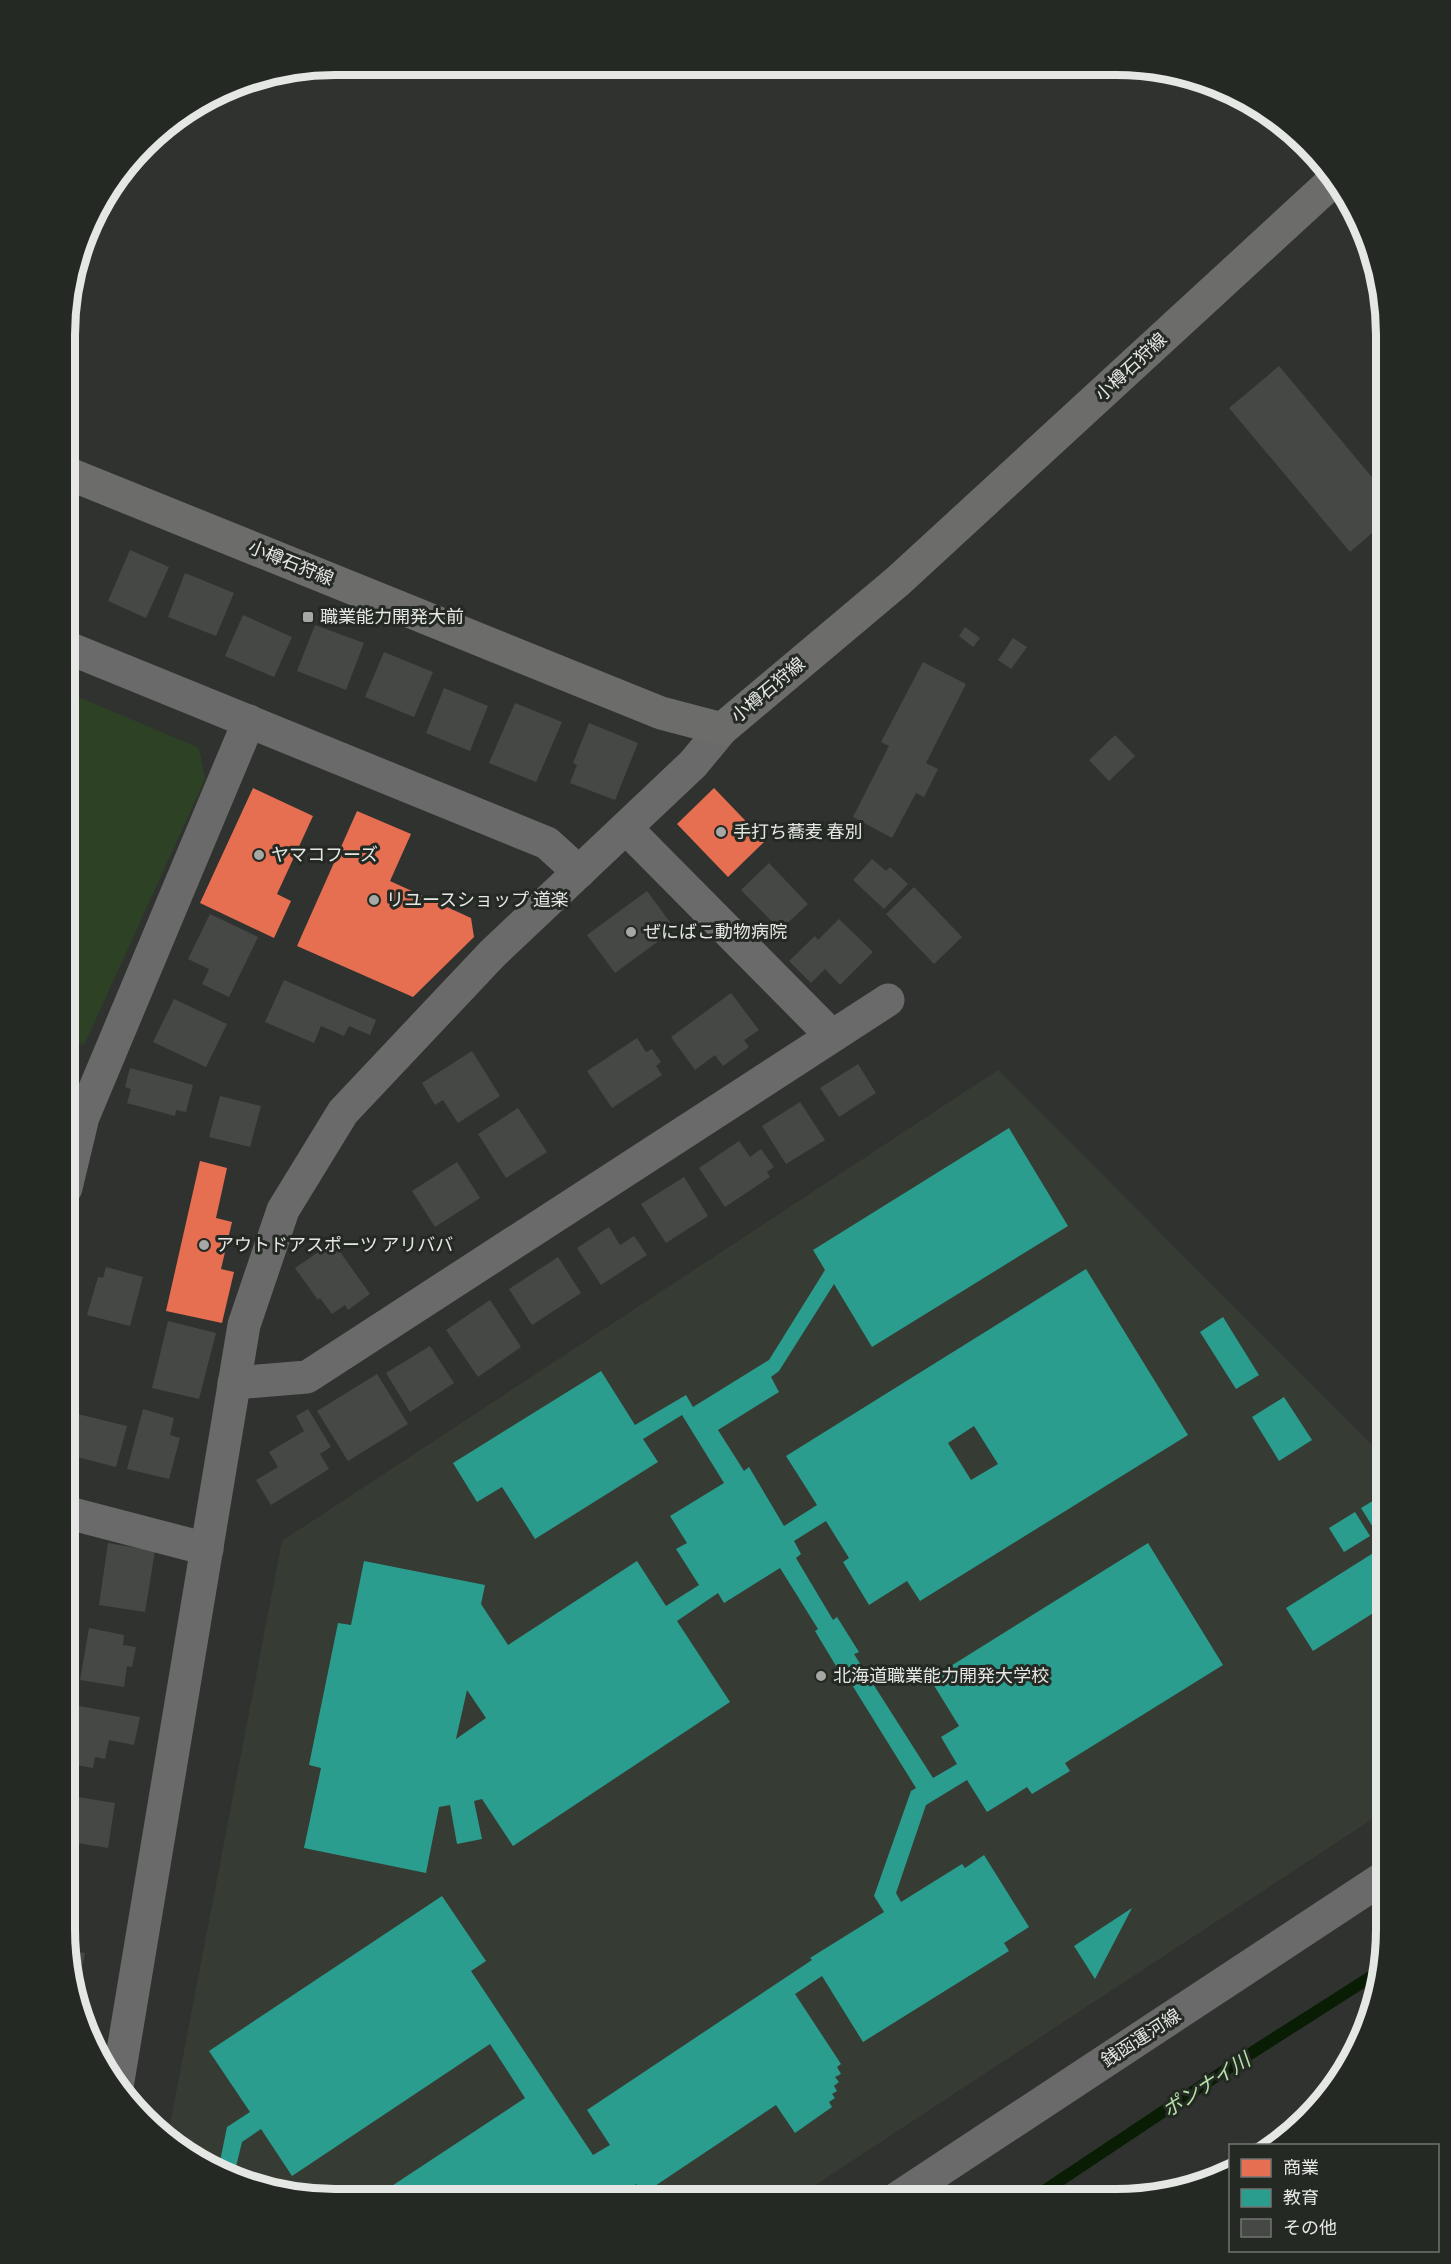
<svg xmlns="http://www.w3.org/2000/svg" width="1451" height="2264" font-family="Barlow,'Noto Sans JP',sans-serif">
<style>
.built{fill:#363c33}
.green{fill:#2d4225}
.shops{fill:#e76f51}
.schools{fill:#2a9d8f;fill-rule:evenodd}
.lines{fill:none;stroke-linecap:round;stroke-linejoin:round}
.stream{stroke:#081d04;stroke-width:12}
.building{fill:#464846}
.minor{stroke:#696a69;stroke-width:33}
.tertiary{stroke:#696a69;stroke-width:33}
.secondary{stroke:#6c6d6a;stroke-width:33}
.poi-dot{fill:#a5a8a4;stroke:#252924;stroke-width:2}
.labels{text-anchor:middle;stroke-width:6;stroke-linejoin:round;paint-order:stroke}
.street-label{font-size:18px;fill:#e4e7e3;stroke:#252924}
.poi-label{font-size:18px;fill:#e4e7e3;stroke:#252924;text-anchor:start}
.water-label{font-size:20px;font-style:italic;fill:#b5e3a6;stroke:#252924}
.rim{fill:none;stroke:#e4e7e3;stroke-width:8}
</style>
<rect width="100%" height="100%" fill="#30322f"/>
<polygon class="built" points="998,1070 1386,1459 1386,1810 794,2199 300,2197 232,2179 171,2144 167,2140 282,1541"/>
<polygon class="green" points="69,693 199,748 205,779 84,1045 66,1038 66,694"/>
<g class="shops">
<polygon points="253,788 313,816 277,894 291,901 274,938 200,903"/>
<polygon points="714,788 765,841 728,877 677,824"/>
<polygon points="357,811 411,834 390,881 471,918 474,937 413,997 297,946"/>
<polygon points="200,1161 227,1168 216,1218 232,1222 221,1269 234,1272 222,1323 166,1311"/>
</g>
<g class="schools">
<path d="M 1009,1128 L 1068,1226 L 872,1347 L 834,1284 L 779,1371 L 771,1377 L 779,1392 L 718,1430 L 744,1471 L 749,1467 L 784,1526 L 817,1505 L 786,1456 L 1086,1269 L 1188,1435 L 920,1601 L 907,1581 L 869,1605 L 843,1562 L 849,1558 L 826,1521 L 794,1541 L 801,1554 L 796,1558 L 833,1620 L 837,1617 L 859,1652 L 854,1654 L 933,1778 L 957,1764 L 941,1737 L 959,1726 L 930,1679 L 1148,1543 L 1223,1665 L 1065,1763 L 1070,1771 L 1032,1794 L 1027,1787 L 987,1812 L 967,1780 L 926,1805 L 896,1893 L 901,1902 L 962,1864 L 965,1868 L 984,1855 L 1029,1927 L 1004,1943 L 1009,1951 L 863,2042 L 822,1976 L 795,1994 L 841,2064 L 837,2067 L 841,2074 L 835,2077 L 839,2082 L 834,2086 L 837,2091 L 832,2094 L 835,2098 L 829,2102 L 832,2107 L 795,2133 L 776,2105 L 643,2194 L 636,2184 L 614,2198 L 375,2197 L 525,2098 L 490,2044 L 292,2176 L 261,2129 L 242,2142 L 233,2179 L 218,2171 L 227,2127 L 250,2112 L 209,2051 L 442,1896 L 486,1961 L 471,1971 L 593,2155 L 610,2145 L 587,2110 L 812,1960 L 810,1958 L 884,1912 L 874,1896 L 911,1791 L 916,1788 L 839,1664 L 836,1666 L 815,1631 L 818,1629 L 780,1568 L 724,1603 L 718,1593 L 677,1621 L 730,1702 L 513,1846 L 482,1799 L 474,1801 L 482,1839 L 457,1844 L 450,1805 L 439,1807 L 426,1873 L 304,1848 L 321,1768 L 309,1765 L 338,1623 L 351,1625 L 364,1561 L 485,1585 L 481,1604 L 508,1645 L 637,1561 L 666,1606 L 699,1585 L 676,1549 L 687,1543 L 670,1516 L 724,1483 L 682,1415 L 643,1439 L 658,1462 L 535,1539 L 502,1487 L 477,1502 L 453,1463 L 601,1371 L 635,1425 L 686,1395 L 693,1407 L 769,1360 L 825,1270 L 813,1250 ZM 974,1426 L 998,1464 L 971,1480 L 948,1443 ZM 467,1690 L 486,1718 L 456,1739 Z"/>
<polygon points="1223,1317 1259,1375 1236,1389 1200,1332"/>
<polygon points="1284,1397 1312,1440 1279,1461 1252,1417"/>
<polygon points="1386,1493 1386,1525 1376,1532 1361,1508"/>
<polygon points="1355,1512 1370,1536 1344,1552 1329,1528"/>
<polygon points="1386,1545 1386,1605 1313,1651 1286,1608"/>
<polygon points="1132,1908 1095,1979 1074,1946"/>
</g>
<g class="lines">
<polyline class="stream" points="1032,2199 1242,2059 1380,1971"/>
</g>
<g class="building">
<polygon points="1279,366 1386,494 1386,521 1350,552 1229,408"/>
<polygon points="130,550 169,567 146,618 108,601"/>
<polygon points="185,573 234,593 216,636 168,617"/>
<polygon points="243,615 292,637 274,677 225,656"/>
<polygon points="315,625 364,643 346,690 297,671"/>
<polygon points="965,627 980,638 973,647 959,636"/>
<polygon points="1013,638 1027,647 1011,669 998,660"/>
<polygon points="384,652 433,672 414,717 365,697"/>
<polygon points="923,662 966,684 926,763 938,769 924,797 916,793 892,838 853,817 889,746 881,742"/>
<polygon points="444,688 488,706 470,751 426,733"/>
<polygon points="515,703 562,722 536,782 489,763"/>
<polygon points="589,723 638,743 615,800 570,783 577,765 573,763"/>
<polygon points="1115,735 1135,756 1109,781 1089,760"/>
<polygon points="872,859 886,871 890,867 908,884 884,909 853,880"/>
<polygon points="769,863 808,904 780,930 741,890"/>
<polygon points="914,887 962,937 934,964 886,914"/>
<polygon points="647,891 675,929 615,973 587,935"/>
<polygon points="210,914 258,937 229,997 202,984 209,969 188,959"/>
<polygon points="839,919 873,952 840,985 825,969 811,983 789,961 815,936 818,940"/>
<polygon points="284,980 376,1020 370,1035 349,1026 344,1036 321,1026 314,1043 265,1022"/>
<polygon points="731,993 759,1030 744,1040 749,1047 723,1066 715,1055 695,1070 671,1037"/>
<polygon points="174,999 227,1024 206,1067 153,1042"/>
<polygon points="637,1038 646,1052 652,1049 661,1062 656,1066 662,1075 612,1108 587,1071"/>
<polygon points="472,1051 500,1096 458,1123 443,1100 435,1105 422,1083"/>
<polygon points="858,1064 876,1093 839,1117 820,1088"/>
<polygon points="130,1068 193,1085 186,1112 176,1110 175,1116 127,1103 131,1089 125,1087"/>
<polygon points="220,1096 261,1106 250,1147 209,1137"/>
<polygon points="800,1102 825,1140 786,1164 762,1126"/>
<polygon points="518,1108 547,1152 506,1178 478,1134"/>
<polygon points="739,1141 750,1157 761,1149 774,1167 767,1172 770,1177 725,1207 699,1168"/>
<polygon points="457,1162 480,1198 435,1227 412,1191"/>
<polygon points="684,1177 708,1216 666,1243 641,1204"/>
<polygon points="609,1227 620,1245 634,1236 647,1255 601,1285 577,1248"/>
<polygon points="333,1242 370,1294 348,1310 345,1305 332,1314 320,1298 318,1300 295,1268"/>
<polygon points="558,1257 581,1293 532,1325 509,1289"/>
<polygon points="106,1267 143,1277 130,1326 87,1315 98,1277 103,1278"/>
<polygon points="490,1300 521,1347 478,1377 446,1330"/>
<polygon points="168,1321 216,1333 199,1399 152,1388"/>
<polygon points="430,1346 454,1383 410,1412 386,1373"/>
<polygon points="377,1374 408,1424 348,1461 317,1411"/>
<polygon points="143,1409 174,1418 170,1435 180,1438 169,1479 127,1469"/>
<polygon points="308,1409 331,1447 320,1454 329,1469 271,1505 256,1480 278,1467 269,1452 304,1431 296,1416"/>
<polygon points="65,1411 127,1426 116,1467 65,1454"/>
<polygon points="65,1539 79,1543 66,1589 65,1589"/>
<polygon points="108,1543 155,1551 145,1612 99,1605"/>
<polygon points="89,1628 124,1635 123,1645 136,1647 132,1667 127,1666 124,1687 80,1680"/>
<polygon points="74,1705 140,1717 134,1745 109,1740 105,1759 95,1757 93,1768 65,1763 65,1753"/>
<polygon points="65,1795 115,1803 108,1848 65,1841"/>
<polygon points="69,1950 85,1953 77,1993"/>
<polygon points="77,1993 88,1995 83,2020"/>
</g>
<g class="lines">
<g class="minor">
<polyline points="66,647 547,843 579,872"/>
<polyline points="626,828 832,1036"/>
<polyline points="66,1188 83,1117 249,721"/>
<polyline points="234,1383 307,1377 888,1000"/>
<polyline points="65,1512 207,1549"/>
<polyline points="117,2087 244,1325 283,1210 343,1112 492,954 693,764 722,729"/>
</g>
<polyline class="tertiary" points="896,2199 1386,1876"/>
<polyline class="secondary" points="67,473 661,713 722,729 898,581 1335,179"/>
</g>
<g class="poi-dot">
<rect x="302" y="611" width="12" height="12" rx="3"/>
<circle cx="721" cy="832" r="6"/>
<circle cx="259" cy="855" r="6"/>
<circle cx="374" cy="900" r="6"/>
<circle cx="631" cy="932" r="6"/>
<circle cx="204" cy="1245" r="6"/>
<circle cx="821" cy="1676" r="6"/>
</g>
<g class="labels">
<g class="street-label">
<text transform="translate(1131 367) rotate(-43)" y="6">小樽石狩線</text>
<text transform="translate(291 563) rotate(22)" y="6">小樽石狩線</text>
<text transform="translate(768 690) rotate(-40)" y="6">小樽石狩線</text>
<text transform="translate(1141 2038) rotate(-33)" y="6">銭函運河線</text>
</g>
<g class="poi-label">
<text x="320" y="623">職業能力開発大前</text>
<text x="733" y="838">手打ち蕎麦 春別</text>
<text x="271" y="861">ヤマコフーズ</text>
<text x="386" y="906">リユースショップ 道楽</text>
<text x="643" y="938">ぜにばこ動物病院</text>
<text x="216" y="1251">アウトドアスポーツ アリババ</text>
<text x="833" y="1682">北海道職業能力開発大学校</text>
</g>
<g class="water-label">
<text transform="translate(1206 2085) rotate(-33)" y="7">ポンナイ川</text>
</g>
</g>
<path d="M0 0H1451V2264H0ZM335 75H1116A260 260 0 0 1 1376 335V1929A260 260 0 0 1 1116 2189H335A260 260 0 0 1 75 1929V335A260 260 0 0 1 335 75Z" fill="#252924" fill-rule="evenodd"/>
<path class="rim" d="M335 75H1116A260 260 0 0 1 1376 335V1929A260 260 0 0 1 1116 2189H335A260 260 0 0 1 75 1929V335A260 260 0 0 1 335 75Z"/>
<rect x="1229" y="2144" width="210" height="108" fill="#252924" stroke="#717570" stroke-width="1.5"/>
<rect x="1241" y="2159" width="30" height="18" fill="#e76f51" stroke="#717570" stroke-width="1.5"/>
<text x="1283" y="2174" font-size="18" fill="#e4e7e3">商業</text>
<rect x="1241" y="2189" width="30" height="18" fill="#2a9d8f" stroke="#717570" stroke-width="1.5"/>
<text x="1283" y="2204" font-size="18" fill="#e4e7e3">教育</text>
<rect x="1241" y="2219" width="30" height="18" fill="#464846" stroke="#717570" stroke-width="1.5"/>
<text x="1283" y="2234" font-size="18" fill="#e4e7e3">その他</text>
</svg>
